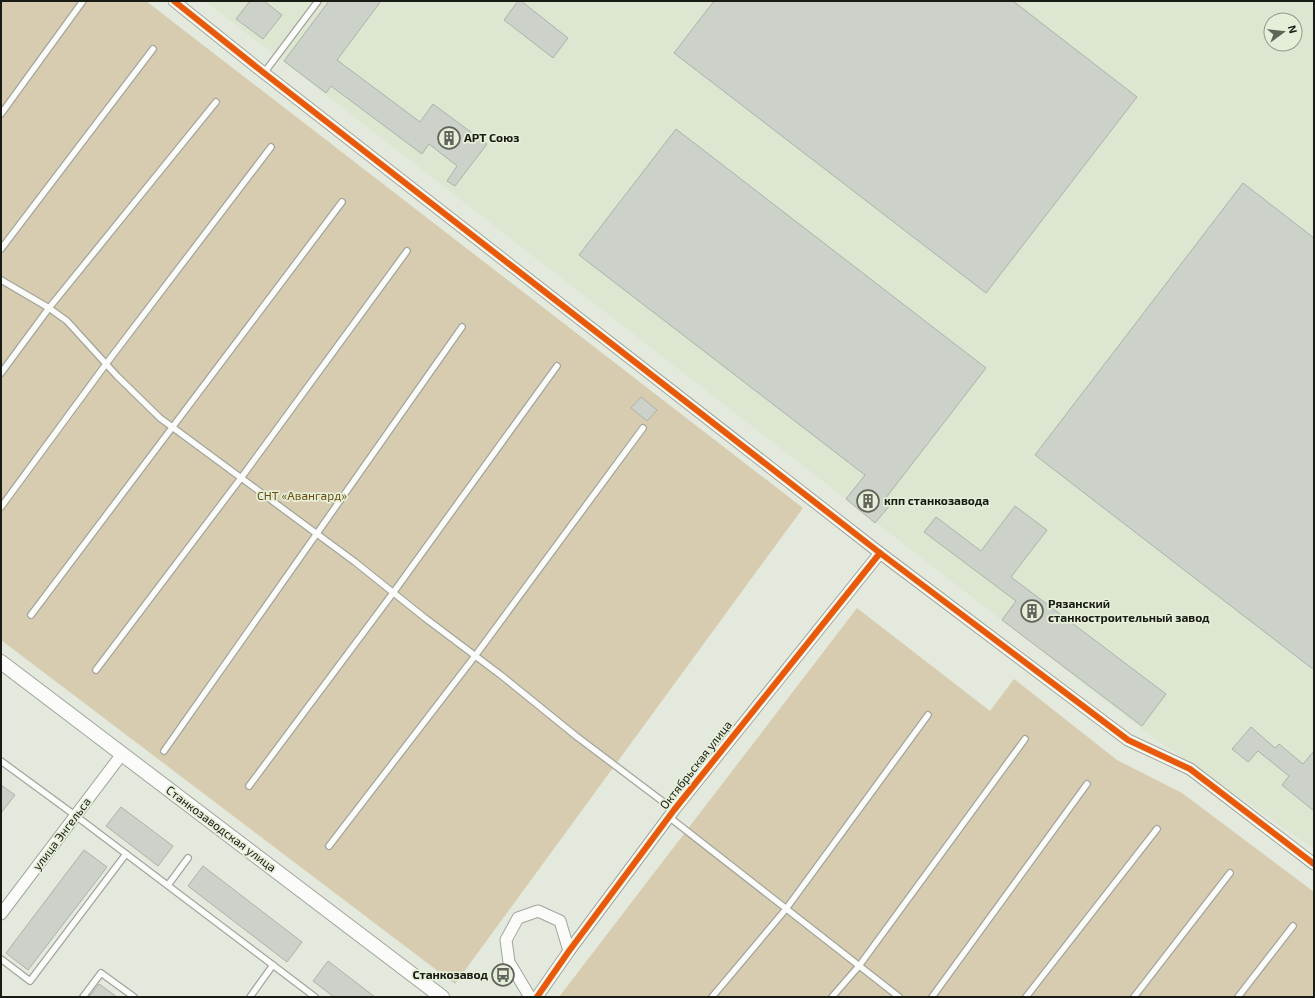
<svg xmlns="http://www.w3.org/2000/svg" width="1315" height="998" font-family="'Exo 2',sans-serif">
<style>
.built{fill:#dde6d0;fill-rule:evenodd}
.green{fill:#d7ccaf}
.building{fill:#ccd1c9;stroke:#acb2a9}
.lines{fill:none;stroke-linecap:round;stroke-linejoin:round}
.service-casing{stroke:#a1a59c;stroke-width:8}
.minor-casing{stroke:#a1a59c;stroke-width:13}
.tertiary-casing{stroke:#a1a59c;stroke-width:16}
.service{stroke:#fbfcfa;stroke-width:5.5}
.minor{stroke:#fbfcfa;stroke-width:11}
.tertiary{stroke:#fbfcfa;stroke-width:14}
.cycleway-casing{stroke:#e5eed8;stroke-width:8}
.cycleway{stroke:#e8590c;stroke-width:6}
.labels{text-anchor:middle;stroke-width:3.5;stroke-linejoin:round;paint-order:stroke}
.poi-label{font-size:12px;font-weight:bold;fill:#191c14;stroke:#e5eed8;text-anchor:start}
.park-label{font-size:12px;fill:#6c4f0c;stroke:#e5eed8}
.street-label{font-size:12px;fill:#191c14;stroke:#e5eed8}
</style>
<rect width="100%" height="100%" fill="#e4e9dd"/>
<path class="built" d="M 205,1 L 1314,1 L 1314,849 L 1147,733 ZM 1271,20 L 1295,20 L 1295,44 L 1271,44 Z"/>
<g class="green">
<polygon points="1,1 146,1 803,508 455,984 1,640"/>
<polygon points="857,608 990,711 1014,679 1117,760 1182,793 1314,892 1314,997 559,997"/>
</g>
<g class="building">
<polygon points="250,1 264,1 282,15 263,39 236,19"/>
<polygon points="329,1 381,1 337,60 420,122 433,104 487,144 455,186 447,181 457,166 429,144 422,154 331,86 326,93 284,61"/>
<polygon points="518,1 521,1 568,38 553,58 504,20"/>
<polygon points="714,1 1013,1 1137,97 986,293 674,53"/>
<polygon points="676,129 986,368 885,499 891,504 875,523 846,499 865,475 579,255"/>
<polygon points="1243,183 1314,238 1314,670 1035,455"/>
<polygon points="641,397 657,410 647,421 631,408"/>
<polygon points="1015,506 1047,530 1011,577 1166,694 1142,726 1002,620 1016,601 924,532 936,517 981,551"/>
<polygon points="1251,727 1275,748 1279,744 1303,764 1314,751 1314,811 1282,785 1289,776 1258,751 1248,762 1232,749"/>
<polygon points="1,785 15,795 1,813"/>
<polygon points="121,807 173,846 158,866 106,826"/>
<polygon points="84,850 107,867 28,970 6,953"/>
<polygon points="203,866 302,942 287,962 188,886"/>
<polygon points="328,961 375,997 334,997 313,981"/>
<polygon points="99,984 117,997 89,997"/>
</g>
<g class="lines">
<g class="service-casing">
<g id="service">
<polyline points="264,73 318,1"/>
<polyline points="1,114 83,1"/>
<polyline points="1,249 153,49"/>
<polyline points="1,280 49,308 67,321 117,376 160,418 355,562 425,618 502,676 576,736 674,810"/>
<polyline points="1,373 49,308 216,102"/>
<polyline points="1,507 106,364 271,147"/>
<polyline points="31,615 342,202"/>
<polyline points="96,670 241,478 407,251"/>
<polyline points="164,751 462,327"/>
<polyline points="1,761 76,816 315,997"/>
<polyline points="249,786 393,593 557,366"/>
<polyline points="669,817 899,997"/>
<polyline points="329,846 475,656 643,428"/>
<polyline points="168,885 188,858"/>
<polyline points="1,959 30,981 126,854"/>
<polyline points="83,997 101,973 134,997"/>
<polyline points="250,997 273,965"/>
<polyline points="712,997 786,909 928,715"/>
<polyline points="832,997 859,966 1025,739"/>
<polyline points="932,997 1087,784"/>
<polyline points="1026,997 1157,829"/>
<polyline points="1134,997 1230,873"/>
<polyline points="1238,997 1293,926"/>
</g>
</g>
<g class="minor-casing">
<g id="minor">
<polyline points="174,1 264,73 880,553 1128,740 1190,769 1314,864"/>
<polyline points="1,914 122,754"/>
<polyline points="530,997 509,962 506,940 518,918 538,911 560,921 569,951"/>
<polyline points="537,997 569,951 674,810 880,553"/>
</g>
</g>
<g class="tertiary-casing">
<polyline id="tertiary" points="1,662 442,997"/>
</g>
<use href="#service" class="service"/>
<use href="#minor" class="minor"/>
<use href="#tertiary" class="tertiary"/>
<g class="cycleway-casing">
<g id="cycleway">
<polyline points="174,1 264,73 880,553 1128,740 1190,769 1314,864"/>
<polyline points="537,997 569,951 674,810 880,553"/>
</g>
</g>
<use href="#cycleway" class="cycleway"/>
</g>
<defs>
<g id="building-ring" transform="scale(1.15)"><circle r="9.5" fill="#e5eed8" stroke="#60645a" stroke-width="1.5"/><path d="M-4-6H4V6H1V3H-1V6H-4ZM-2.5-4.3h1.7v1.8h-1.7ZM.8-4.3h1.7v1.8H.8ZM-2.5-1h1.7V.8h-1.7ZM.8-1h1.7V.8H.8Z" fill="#60645a"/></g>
<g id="bus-ring" transform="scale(1.15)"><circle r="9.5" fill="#e5eed8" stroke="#60645a" stroke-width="1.5"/><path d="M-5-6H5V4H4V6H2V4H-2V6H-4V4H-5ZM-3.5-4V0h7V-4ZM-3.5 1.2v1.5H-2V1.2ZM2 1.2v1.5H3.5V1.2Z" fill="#60645a"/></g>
</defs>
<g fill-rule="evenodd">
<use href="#building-ring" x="449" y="138"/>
<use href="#building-ring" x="868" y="501"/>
<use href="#building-ring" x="1032" y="611"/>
<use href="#bus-ring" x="503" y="975"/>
</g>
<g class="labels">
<g class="poi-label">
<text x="464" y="142">АРТ Союз</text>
<text x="884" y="505">кпп станкозавода</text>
<text x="1048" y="608">Рязанский<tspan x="1048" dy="14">станкостроительный завод</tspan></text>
<text x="488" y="979" text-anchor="end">Станкозавод</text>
</g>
<g class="park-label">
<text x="302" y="500">СНТ «Авангард»</text>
</g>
<g class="street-label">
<text transform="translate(696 765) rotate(-52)" y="4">Октябрьская улица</text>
<text transform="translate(221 829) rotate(37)" y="4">Станкозаводская улица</text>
<text transform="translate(62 834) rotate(-53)" y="4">улица Энгельса</text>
</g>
</g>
<rect width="1315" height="998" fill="none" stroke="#191c14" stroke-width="4"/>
<g transform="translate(1283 32) rotate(75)"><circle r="19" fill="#e5eed8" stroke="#939a8a"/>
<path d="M0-3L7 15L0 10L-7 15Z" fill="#60645a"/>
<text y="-6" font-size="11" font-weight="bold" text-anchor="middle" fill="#191c14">N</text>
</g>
</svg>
